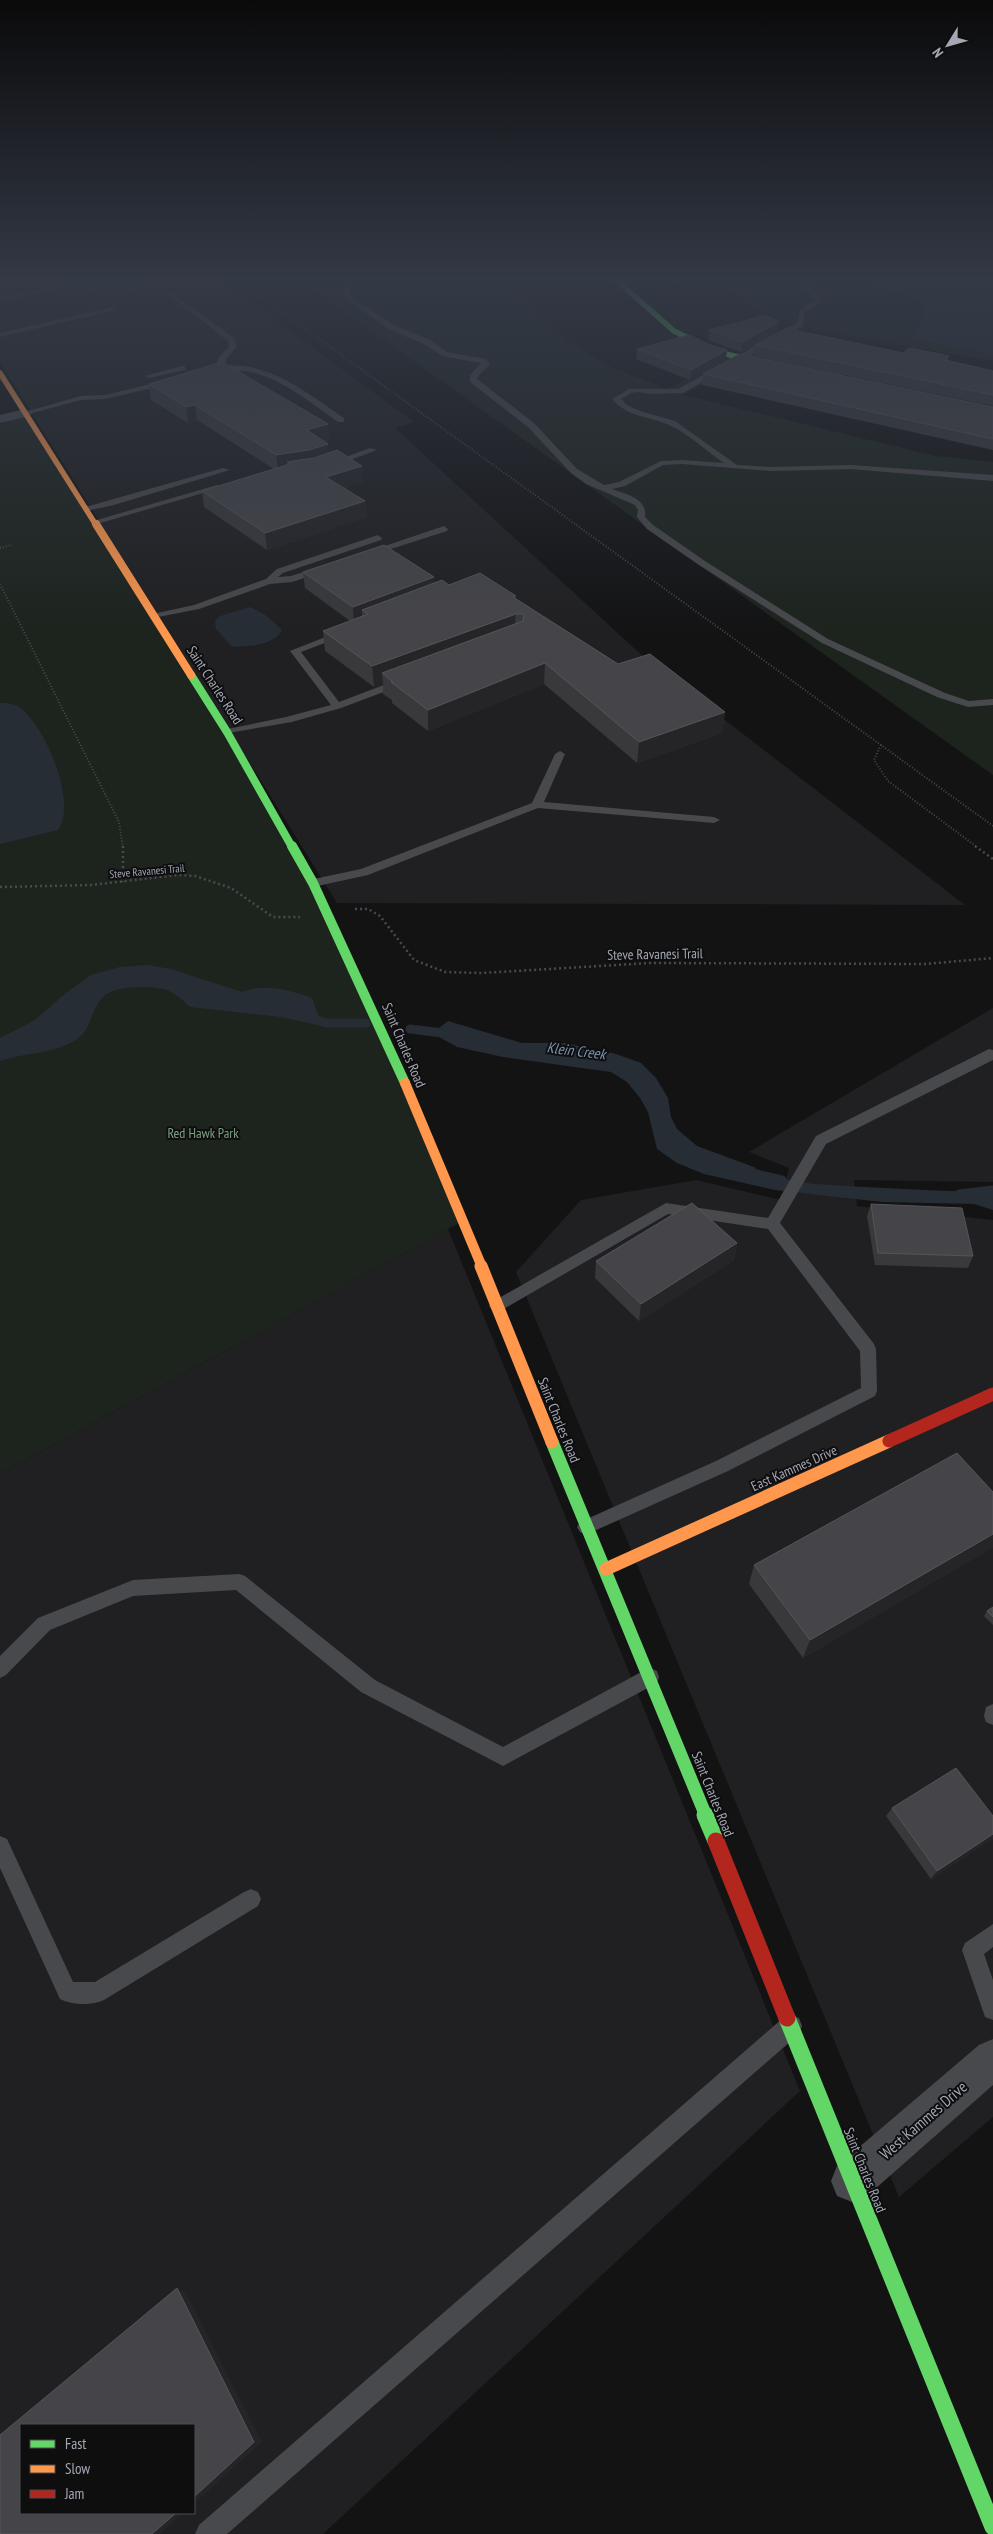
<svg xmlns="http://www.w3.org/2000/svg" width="993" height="2534" font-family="'PT Sans Narrow',sans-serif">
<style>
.built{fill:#202022;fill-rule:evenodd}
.green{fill:#1d241e}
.water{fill:#272d35}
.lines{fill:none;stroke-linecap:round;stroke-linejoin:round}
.stream{stroke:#272d35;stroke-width:9}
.path-far1{stroke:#494a4e;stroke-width:2;stroke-dasharray:1 2;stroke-linecap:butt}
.path{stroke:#494a4e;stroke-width:2.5;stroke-dasharray:2 3;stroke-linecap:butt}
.lane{fill:#48494c;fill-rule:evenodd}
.street{fill:#48494c;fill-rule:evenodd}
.fast-far4{stroke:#63d668;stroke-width:5.5}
.fast-far3{stroke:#63d668;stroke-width:8}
.fast-far2{stroke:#63d668;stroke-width:10}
.fast-far1{stroke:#63d668;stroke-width:13}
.fast{stroke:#63d668;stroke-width:17}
.slow-far3{stroke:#ff974d;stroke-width:5.5}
.slow-far2{stroke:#ff974d;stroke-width:8}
.slow-far1{stroke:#ff974d;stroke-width:10}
.slow{stroke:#ff974d;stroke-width:13}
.jam-far1{stroke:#b3261e;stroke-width:13}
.jam{stroke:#b3261e;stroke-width:17}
.wall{fill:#39393c}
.shaded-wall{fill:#252527}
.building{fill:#454549;stroke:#54555a}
.labels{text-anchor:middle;stroke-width:4;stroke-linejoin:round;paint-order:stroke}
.far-street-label{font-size:11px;fill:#a4a8b5;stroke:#0e0e0f}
.street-label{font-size:14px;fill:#a4a8b5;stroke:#0e0e0f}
.park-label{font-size:14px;fill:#7ba080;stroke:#0e0e0f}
.water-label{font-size:15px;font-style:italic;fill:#7b94b0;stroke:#0e0e0f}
.near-street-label{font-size:16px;fill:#a4a8b5;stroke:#0e0e0f}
</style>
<rect width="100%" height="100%" fill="#131314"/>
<g class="built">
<polygon points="0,279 219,279 414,422 395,428 646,659 965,905 337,903 0,362"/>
<polygon points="993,1008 993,1182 854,1180 857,1206 993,1220 993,2117 899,2197 516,1272 581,1200 696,1180 781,1200 789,1168 749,1152"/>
<path d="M 448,1229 L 800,2091 L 323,2534 L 0,2534 L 0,1474 ZM 21,2425 L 194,2425 L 194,2513 L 21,2513 Z"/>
</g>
<g class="green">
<polygon points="299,279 503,279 570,343 611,367 667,389 792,324 760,312 715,279 993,279 993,361 807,328 683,395 936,456 993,462 993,775"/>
<polygon points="27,411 307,863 461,1222 0,1474 0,419"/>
</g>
<g class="water">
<path d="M 869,279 L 993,279 L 993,354 L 927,341 L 910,335 L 924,321 L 924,305 C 906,292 884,291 869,279 Z"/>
<path d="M 250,607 L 267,616 L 282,630 C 276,645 245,648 231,646 L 216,629 L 215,621 L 220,616 Z"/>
<path d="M 0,703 C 6,703 13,703 19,707 C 45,724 78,804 58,830 L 0,844 Z"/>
<path d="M 147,965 L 171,969 L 242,992 C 265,983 290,990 312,998 L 322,1026 L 281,1017 L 190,1007 C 184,1001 177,995 169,991 C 155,985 114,985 103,997 C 91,1009 91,1030 77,1039 C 53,1055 25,1052 0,1061 L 0,1038 L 35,1020 L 67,992 L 91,975 L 120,967 Z"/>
<path d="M 448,1021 L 522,1043 L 565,1043 L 616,1054 L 641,1063 L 656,1078 L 668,1098 L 671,1117 L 677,1129 L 697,1146 L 754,1167 L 766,1179 L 774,1183 C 787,1175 801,1183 815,1184 C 874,1188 934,1190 993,1193 L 993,1210 L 974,1204 L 882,1202 L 775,1190 L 704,1174 L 677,1163 L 657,1149 L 648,1112 L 640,1098 L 627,1082 L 611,1072 L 503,1057 L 457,1047 L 439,1037 L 439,1028 Z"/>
</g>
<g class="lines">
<g class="stream">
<polyline points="309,1016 325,1023 366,1023"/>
<polyline points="410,1029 451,1034"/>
<polyline points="752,1173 782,1180"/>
<polyline points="959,1194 993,1190"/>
</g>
<g class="path-far1">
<polyline points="236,279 993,826"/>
<polyline points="0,548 12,545"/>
<polyline points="0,584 119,822 123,847"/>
<polyline points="881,745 874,760 888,781 977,847"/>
</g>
<g class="path">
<polyline points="123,846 123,882"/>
<polyline points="975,846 993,859"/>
<polyline points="0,887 91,885 178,875 195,876 231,888 273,917 300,917"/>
<polyline points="355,909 368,909 380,916 414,960 445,972 482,973 650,963 926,964 993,958"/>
</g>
<g class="lane">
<path d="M 339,279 L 346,279 L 349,283 L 349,293 L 352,298 L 394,325 L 430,340 L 447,352 L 486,359 L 490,364 L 478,376 L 477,379 L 534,423 L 577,469 L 604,485 L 619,482 L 661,461 L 682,460 L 724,463 C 706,451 688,433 669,425 C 649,416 627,417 612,399 L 629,389 L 678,389 L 797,323 L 800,310 L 815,301 L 815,299 L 802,287 L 806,279 L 812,279 L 809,287 L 822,298 L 820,303 L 805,312 L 803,326 L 683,393 L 651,394 L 638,392 L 631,393 L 621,399 L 627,405 L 640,411 L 675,421 L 737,465 L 772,467 L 851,465 L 993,475 L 993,481 L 851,469 L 772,471 L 682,464 L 663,465 L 625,486 L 612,489 C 625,494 648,498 645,517 L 653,525 L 705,561 L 828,639 L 945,693 L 969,701 L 993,699 L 993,705 L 968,707 L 937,697 L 822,643 L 699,565 L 647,529 L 637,517 L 638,510 L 635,505 L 586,484 L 571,473 L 528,427 L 470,382 L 470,375 L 481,363 L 442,356 L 424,344 L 388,329 L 348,300 L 343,293 L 344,284 Z"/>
<polygon points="59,285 61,288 0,301 0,297"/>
<path d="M 167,292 L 171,292 L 234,338 L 237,347 L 226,359 L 225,366 C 269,361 310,395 344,418 L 344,422 L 338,422 C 311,403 280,377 246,371 C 234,370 223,373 211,372 L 211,368 L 217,367 L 218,358 L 229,347 L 228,341 L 167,294 Z"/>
<polygon points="113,307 115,310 0,337 0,333"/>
<polygon points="182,366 185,366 185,370 149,378 145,376"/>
<polygon points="167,380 170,380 170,384 105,399 81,400 25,415 21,413 81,396 105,395"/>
<polygon points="370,448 377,450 334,466 327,464"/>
<polygon points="223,468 230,470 114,505 86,511 82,508"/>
<polygon points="217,485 224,487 97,524 90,522"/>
<polygon points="444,526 448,529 447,531 372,555 364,553"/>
<polygon points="378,535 382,538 381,540 283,573 278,577 291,576 322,566 325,567 325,571 292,582 270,584 199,609 153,618 148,615 194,605 266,579 277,569"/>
<polygon points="343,630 348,633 346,635 301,652 339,702 397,680 405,680 405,684 341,708 292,722 223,734 223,730 286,717 331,705 290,651"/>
<polygon points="560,751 565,754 544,802 714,817 720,820 714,823 538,808 368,875 313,887 307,883 309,880 361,869 532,803 555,754"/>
<polygon points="989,1049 993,1050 993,1060 826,1144 780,1223 874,1344 876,1349 877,1391 875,1396 728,1471 592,1532 586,1535 580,1532 577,1527 580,1522 716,1461 861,1388 860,1351 768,1229 668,1214 502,1310 497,1312 492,1310 489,1306 492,1302 666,1203 768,1218 816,1136"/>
<polygon points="239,1574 245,1576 375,1680 503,1747 643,1671 650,1668 657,1671 659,1677 657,1683 503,1766 361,1692 236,1590 133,1596 50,1630 6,1675 0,1678 0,1656 38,1618 133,1580"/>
<polygon points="993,1704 993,1725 986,1722 984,1716 986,1707"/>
<path d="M 0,1836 L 7,1839 L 73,1982 L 95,1982 L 244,1892 L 251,1889 L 258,1892 L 261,1899 L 258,1906 L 104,2000 C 92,2006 72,2005 60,1999 L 0,1868 Z"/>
<polygon points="993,1924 993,1947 984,1954 993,1980 993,2020 985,2017 962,1950 965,1943"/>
<polygon points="791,2015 799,2018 802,2026 799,2034 227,2534 195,2534 199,2525 783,2018"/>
</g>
<g class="street">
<polygon points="25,409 32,413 30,416 0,423 0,415"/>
<polygon points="993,2039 993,2085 867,2196 852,2202 837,2196 831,2181 837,2166 979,2045"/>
</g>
<polyline class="fast-far4" points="615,279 674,331 715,351 771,366"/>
<polyline class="fast-far3" points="191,675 227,732 292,847"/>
<polyline class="fast-far2" points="292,846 313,883 405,1083"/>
<polyline class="fast-far1" points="552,1442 706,1816"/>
<g class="fast">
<polyline points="705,1815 716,1841"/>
<polyline points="787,2018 993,2527"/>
</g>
<polyline class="slow-far3" points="0,373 96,525"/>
<polyline class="slow-far2" points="96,524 191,675"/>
<polyline class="slow-far1" points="405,1083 482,1267"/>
<g class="slow">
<polyline points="481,1266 552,1442"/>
<polyline points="606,1569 889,1441"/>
</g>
<polyline class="jam-far1" points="889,1441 993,1394"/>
<polyline class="jam" points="716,1841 787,2018"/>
</g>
<g class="wall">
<polygon points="61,279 164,279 165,283 105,298 84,285 76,287"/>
<polygon points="668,279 708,279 679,286"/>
<polygon points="779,322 777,332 741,352 708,340 709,330"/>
<polygon points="798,331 903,353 949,356 948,361 993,371 993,406 754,356 755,345"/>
<polygon points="637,349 726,360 690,380 636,359"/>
<polygon points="703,374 993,407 993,450 702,385"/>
<polygon points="149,384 328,424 329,440 324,441 329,453 363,482 344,488 365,501 366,517 267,550 204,507 202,491 274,469 197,420 188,423 151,400"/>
<polygon points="303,572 434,577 434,583 449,585 516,599 618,664 725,712 722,733 637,763 544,684 428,731 392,703 392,700 383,694 383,684 374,687 325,651 323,631 350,621 305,588"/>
<polygon points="871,1204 973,1256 968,1268 875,1265 867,1216"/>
<polygon points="737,1243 734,1260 639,1321 595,1278 596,1261"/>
<polygon points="993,1492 993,1547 803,1658 749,1584 754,1565"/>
<polygon points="993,1607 993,1625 984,1616 987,1611"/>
<polygon points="892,1808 993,1816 993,1838 931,1879 886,1816"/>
</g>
<g class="shaded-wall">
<polygon points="74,279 83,279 84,285 76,287"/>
<polygon points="112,279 164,279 165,283 105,298 102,281"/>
<polygon points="680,279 708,279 679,286"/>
<polygon points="779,322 777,332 741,352 742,342"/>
<polygon points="727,350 726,360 690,380 691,370"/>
<polygon points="195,405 197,420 188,423 186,407"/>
<polygon points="328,424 329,440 309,446 307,430"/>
<polygon points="328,444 329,460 290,464 287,462 288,470 278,471 276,455"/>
<polygon points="362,466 363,482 327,493 326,477"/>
<polygon points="365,501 366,517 267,550 265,533"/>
<polygon points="434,577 434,594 368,614 362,610 362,621 354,624 353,607"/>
<polygon points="516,596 515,634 382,673 383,684 374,687 372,666"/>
<polygon points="545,663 544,684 428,731 428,710"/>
<polygon points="725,712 722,733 637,763 639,742"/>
<polygon points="737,1243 734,1260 639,1321 641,1304"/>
<polygon points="993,1534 993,1547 803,1658 810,1640"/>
<polygon points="993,1834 993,1838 931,1879 937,1871"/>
<polygon points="177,2288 186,2293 262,2442 194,2504"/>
<polygon points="176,2513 183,2513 160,2534 152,2534"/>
</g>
<g class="building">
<polygon points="98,279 112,279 102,281"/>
<polygon points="766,315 779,322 742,342 709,330"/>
<polygon points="789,327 798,331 903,353 910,348 949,356 945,360 993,371 993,395 755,345"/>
<polygon points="689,335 710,345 727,350 691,370 637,349"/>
<polygon points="740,354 993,407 993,439 703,374"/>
<polygon points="222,362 328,424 307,430 328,444 309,450 276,455 195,405 186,407 149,384"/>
<polygon points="337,450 362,466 326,477 365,501 265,533 202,491 290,464 287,462 314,458"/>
<polygon points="384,545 434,577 353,607 303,572"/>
<polygon points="480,573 516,596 513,597 618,664 650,654 725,712 639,742 545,663 428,710 391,682 393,682 382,673 523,621 524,614 516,614 372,666 323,631 368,614 362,610 442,580 449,585"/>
<polygon points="692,1203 737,1243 641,1304 596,1261"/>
<polygon points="871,1204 962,1208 973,1256 878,1253"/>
<polygon points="957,1453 993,1492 993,1534 810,1640 754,1565"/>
<polygon points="993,1607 993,1617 987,1611"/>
<polygon points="956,1768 993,1816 993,1834 937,1871 892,1808"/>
<polygon points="177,2288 254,2442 194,2497 194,2425 21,2425 21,2513 176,2513 152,2534 0,2534 0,2435"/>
</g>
<linearGradient id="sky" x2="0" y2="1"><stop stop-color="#0a0a0b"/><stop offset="0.44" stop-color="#333945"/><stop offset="1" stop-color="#333945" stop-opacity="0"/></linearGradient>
<rect width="993" height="634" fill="url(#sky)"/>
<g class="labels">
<g class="far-street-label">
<text transform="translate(147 871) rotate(-5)" y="4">Steve Ravanesi Trail</text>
</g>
<g class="street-label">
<text transform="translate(215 685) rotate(57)" y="5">Saint Charles Road</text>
<text transform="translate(655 954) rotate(-1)" y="5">Steve Ravanesi Trail</text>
<text transform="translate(404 1045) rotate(67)" y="5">Saint Charles Road</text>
<text transform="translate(559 1420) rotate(68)" y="5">Saint Charles Road</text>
<text transform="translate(794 1468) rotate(-24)" y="5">East Kammes Drive</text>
<text transform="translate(713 1794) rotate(68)" y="5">Saint Charles Road</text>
<text transform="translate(865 2170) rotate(68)" y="5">Saint Charles Road</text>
</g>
<g class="park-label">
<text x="203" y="1138">Red Hawk Park</text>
</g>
<g class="water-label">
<text transform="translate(576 1051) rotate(7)" y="5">Klein Creek</text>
</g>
<g class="near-street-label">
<text transform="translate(923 2120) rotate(-41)" y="6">West Kammes Drive</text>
</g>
</g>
<rect x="20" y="2424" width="175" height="90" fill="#0e0e0f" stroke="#4a4c51"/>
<rect x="30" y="2440" width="25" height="8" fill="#63d668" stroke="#4a4c51"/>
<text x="65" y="2449" font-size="15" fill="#a4a8b5">Fast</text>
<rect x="30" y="2465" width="25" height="8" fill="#ff974d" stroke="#4a4c51"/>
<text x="65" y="2474" font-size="15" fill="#a4a8b5">Slow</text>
<rect x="30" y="2490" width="25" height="8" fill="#b3261e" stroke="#4a4c51"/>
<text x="65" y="2499" font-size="15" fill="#a4a8b5">Jam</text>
<g transform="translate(948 45) rotate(233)" stroke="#0e0e0f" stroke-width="4" paint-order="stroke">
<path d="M0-4L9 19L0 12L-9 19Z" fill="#a4a8b5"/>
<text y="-8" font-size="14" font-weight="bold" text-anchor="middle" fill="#a4a8b5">N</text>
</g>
</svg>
